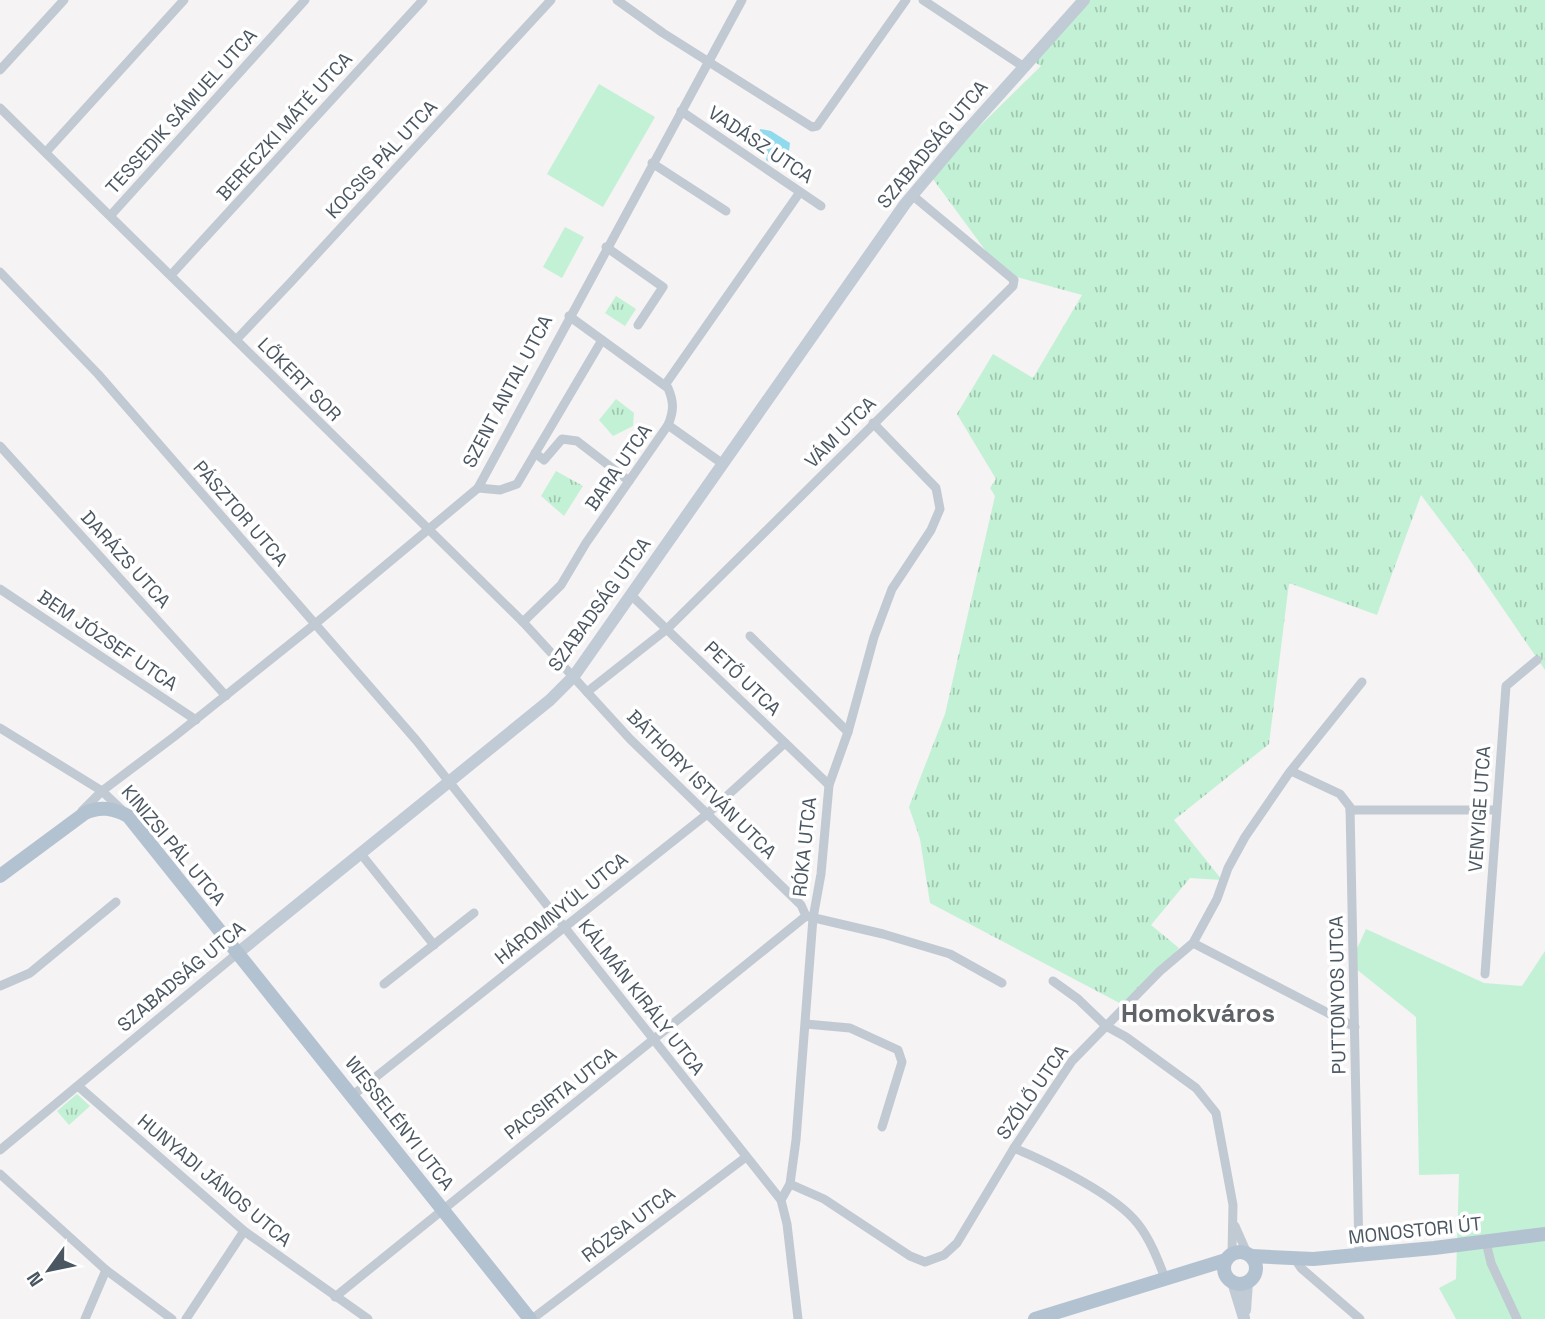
<svg xmlns="http://www.w3.org/2000/svg" width="1545" height="1319" font-family="'Space Grotesk',sans-serif">
<style>
.grass{fill:url(#grass-tufts)}
.garden{fill:#c3f1d5}
.water{fill:#90daee}
.lines{fill:none;stroke-linecap:round;stroke-linejoin:round}
.street{stroke:#c1cad2;stroke-width:9}
.secondary{stroke:#c1cbd6;stroke-width:12}
.primary{stroke:#b3c2d1;stroke-width:14}
.labels{text-anchor:middle;stroke-width:7;stroke-linejoin:round;paint-order:stroke}
.street-label{font-size:19px;fill:#4a5661;stroke:#fff}
.district-label{font-size:26px;font-weight:bold;fill:#5f6368;stroke:#fff}
</style>
<defs>
<pattern id="grass-tufts" width="24" height="20" patternUnits="userSpaceOnUse" patternTransform="scale(1.75)"><rect width="24" height="20" fill="#c3f1d5"/><path d="M3 7l-1-3M5 7V3M7 7l1-3M15 17l-1-3M17 17v-4M19 17l1-3" fill="none" stroke="#a0c6b0"/></pattern>
</defs>
<rect width="100%" height="100%" fill="#f5f3f3"/>
<g class="grass">
<polygon points="1089,0 1545,0 1545,670 1467,556 1421,495 1377,615 1289,583 1269,744 1174,820 1222,880 1190,878 1151,925 1179,948 1129,1008 930,903 920,839 909,807 945,714 995,496 990,488 996,479 957,414 993,354 1033,378 1082,295 1002,273 930,175 1041,66 1034,62"/>
<polygon points="616,296 636,309 625,326 605,313"/>
<polygon points="616,399 634,413 633,426 613,436 599,420"/>
<polygon points="556,471 583,486 564,516 541,496"/>
<polygon points="77,1094 90,1106 69,1125 57,1111"/>
</g>
<g class="garden">
<polygon points="599,84 655,117 603,207 547,174"/>
<polygon points="565,227 584,237 562,278 543,267"/>
<polygon points="1366,929 1484,983 1522,986 1545,951 1545,1319 1456,1319 1439,1288 1456,1279 1459,1174 1419,1175 1416,1017 1350,964"/>
</g>
<polygon class="water" points="760,129 771,131 790,143 789,151 782,160 771,163 766,160 767,156 756,153"/>
<g class="lines">
<g class="street">
<polyline points="617,0 663,33 812,127 817,126 906,0"/>
<polyline points="923,0 1024,67"/>
<polyline points="0,70 64,0"/>
<polyline points="0,108 523,622 630,739 801,905 806,916 883,934 950,954 1002,983"/>
<polyline points="681,111 821,206"/>
<polyline points="46,152 184,0"/>
<polyline points="652,163 726,211"/>
<polyline points="111,215 305,0"/>
<polyline points="606,247 663,287 638,325"/>
<polyline points="0,272 98,374 416,740 781,1200"/>
<polyline points="171,275 423,0"/>
<polyline points="236,340 291,282 551,0"/>
<polyline points="665,385 800,192"/>
<polyline points="668,425 723,464"/>
<polyline points="0,446 226,696"/>
<polyline points="535,453 544,460 562,439 577,441 629,481"/>
<polyline points="478,488 500,490 517,484 602,340"/>
<polyline points="0,589 196,720"/>
<polyline points="631,595 829,785"/>
<path d="M 523,622 L 561,585 L 586,543 L 668,425 C 674,411 674,402 668,388 L 569,316"/>
<polyline points="750,636 848,732"/>
<polyline points="587,692 667,629 1013,286 1014,280 912,195"/>
<polyline points="0,728 102,791 123,811"/>
<polyline points="1291,771 1340,794 1350,807 1359,1254"/>
<polyline points="1350,810 1496,810"/>
<polyline points="82,811 102,791 175,736 315,624 478,488 742,0"/>
<polyline points="361,854 434,945"/>
<polyline points="1193,943 1355,1027"/>
<polyline points="1485,974 1506,686 1537,660"/>
<polyline points="1053,981 1078,999 1106,1026 1126,1037 1196,1088 1216,1113 1233,1205 1232,1254"/>
<polyline points="384,984 474,913"/>
<polyline points="0,986 30,973 116,902"/>
<polyline points="806,1024 850,1028 898,1050 902,1062 882,1127"/>
<polyline points="78,1086 244,1231 368,1319"/>
<polyline points="353,1095 706,815 785,743"/>
<path d="M 1014,1148 C 1048,1162 1116,1195 1138,1224 C 1150,1239 1158,1260 1165,1278"/>
<polyline points="0,1150 239,952"/>
<polyline points="0,1174 106,1270 172,1319"/>
<polyline points="790,1184 824,1199 910,1256 925,1262 944,1255 957,1243 1014,1148 1072,1061 1160,971 1193,943 1217,899 1228,868 1245,837 1289,773 1362,682"/>
<polyline points="1235,1226 1247,1253"/>
<polyline points="1486,1242 1491,1263 1517,1319"/>
<polyline points="1295,1259 1301,1268 1360,1319"/>
<polyline points="335,1297 806,916"/>
<polyline points="85,1319 106,1270"/>
<polyline points="186,1319 244,1231"/>
<polyline points="532,1319 746,1157"/>
<polyline points="798,1319 787,1224 781,1200 790,1184 796,1140 813,918 821,874 829,785 848,732 874,637 892,589 931,530 940,509 936,488 873,423"/>
</g>
<g class="secondary">
<polyline points="239,952 550,700 574,676 905,204 964,134 1084,0"/>
<polyline points="1233,1282 1244,1318"/>
<polyline points="1245,1310 1247,1282"/>
</g>
<g class="primary">
<path d="M 0,876 L 85,813 C 100,806 113,808 128,816 L 530,1319"/>
<circle cx="1240" cy="1268" r="16"/>
<polyline points="1252,1256 1313,1259 1434,1248 1545,1234"/>
<polyline points="1035,1319 1226,1260"/>
</g>
</g>
<g class="labels">
<g class="street-label">
<text transform="translate(181 111) rotate(-48)" y="7">TESSEDIK SÁMUEL UTCA</text>
<text transform="translate(284 126) rotate(-48)" y="7">BERECZKI MÁTÉ UTCA</text>
<text transform="translate(761 144) rotate(34)" y="7">VADÁSZ UTCA</text>
<text transform="translate(932 144) rotate(-50)" y="7">SZABADSÁG UTCA</text>
<text transform="translate(381 159) rotate(-47)" y="7">KOCSIS PÁL UTCA</text>
<text transform="translate(300 379) rotate(45)" y="7">LŐKERT SOR</text>
<text transform="translate(507 391) rotate(-62)" y="7">SZENT ANTAL UTCA</text>
<text transform="translate(840 432) rotate(-45)" y="7">VÁM UTCA</text>
<text transform="translate(618 467) rotate(-55)" y="7">BARA UTCA</text>
<text transform="translate(241 513) rotate(49)" y="7">PÁSZTOR UTCA</text>
<text transform="translate(126 559) rotate(48)" y="7">DARÁZS UTCA</text>
<text transform="translate(599 604) rotate(-54)" y="7">SZABADSÁG UTCA</text>
<text transform="translate(108 640) rotate(34)" y="7">BEM JÓZSEF UTCA</text>
<text transform="translate(743 678) rotate(44)" y="7">PETŐ UTCA</text>
<text transform="translate(702 784) rotate(45)" y="7">BÁTHORY ISTVÁN UTCA</text>
<text transform="translate(1479 809) rotate(-86)" y="7">VENYIGE UTCA</text>
<text transform="translate(174 845) rotate(50)" y="7">KINIZSI PÁL UTCA</text>
<text transform="translate(804 847) rotate(-84)" y="7">RÓKA UTCA</text>
<text transform="translate(561 908) rotate(-39)" y="7">HÁROMNYÚL UTCA</text>
<text transform="translate(181 976) rotate(-40)" y="7">SZABADSÁG UTCA</text>
<text transform="translate(1337 995) rotate(-91)" y="7">PUTTONYOS UTCA</text>
<text transform="translate(642 997) rotate(52)" y="7">KÁLMÁN KIRÁLY UTCA</text>
<text transform="translate(1032 1092) rotate(-55)" y="7">SZŐLŐ UTCA</text>
<text transform="translate(560 1093) rotate(-38)" y="7">PACSIRTA UTCA</text>
<text transform="translate(400 1123) rotate(52)" y="7">WESSELÉNYI UTCA</text>
<text transform="translate(215 1180) rotate(40)" y="7">HUNYADI JÁNOS UTCA</text>
<text transform="translate(628 1224) rotate(-37)" y="7">RÓZSA UTCA</text>
<text transform="translate(1415 1230) rotate(-6)" y="7">MONOSTORI ÚT</text>
</g>
<g class="district-label">
<text x="1198" y="1022">Homokváros</text>
</g>
</g>
<g transform="translate(49 1270) rotate(237)" stroke="#ffffff" stroke-width="5" paint-order="stroke">
<path d="M0-5L12 26L0 18L-12 26Z" fill="#4a5661"/>
<text y="-10" font-size="19" font-weight="bold" text-anchor="middle" fill="#4a5661">N</text>
</g>
</svg>
